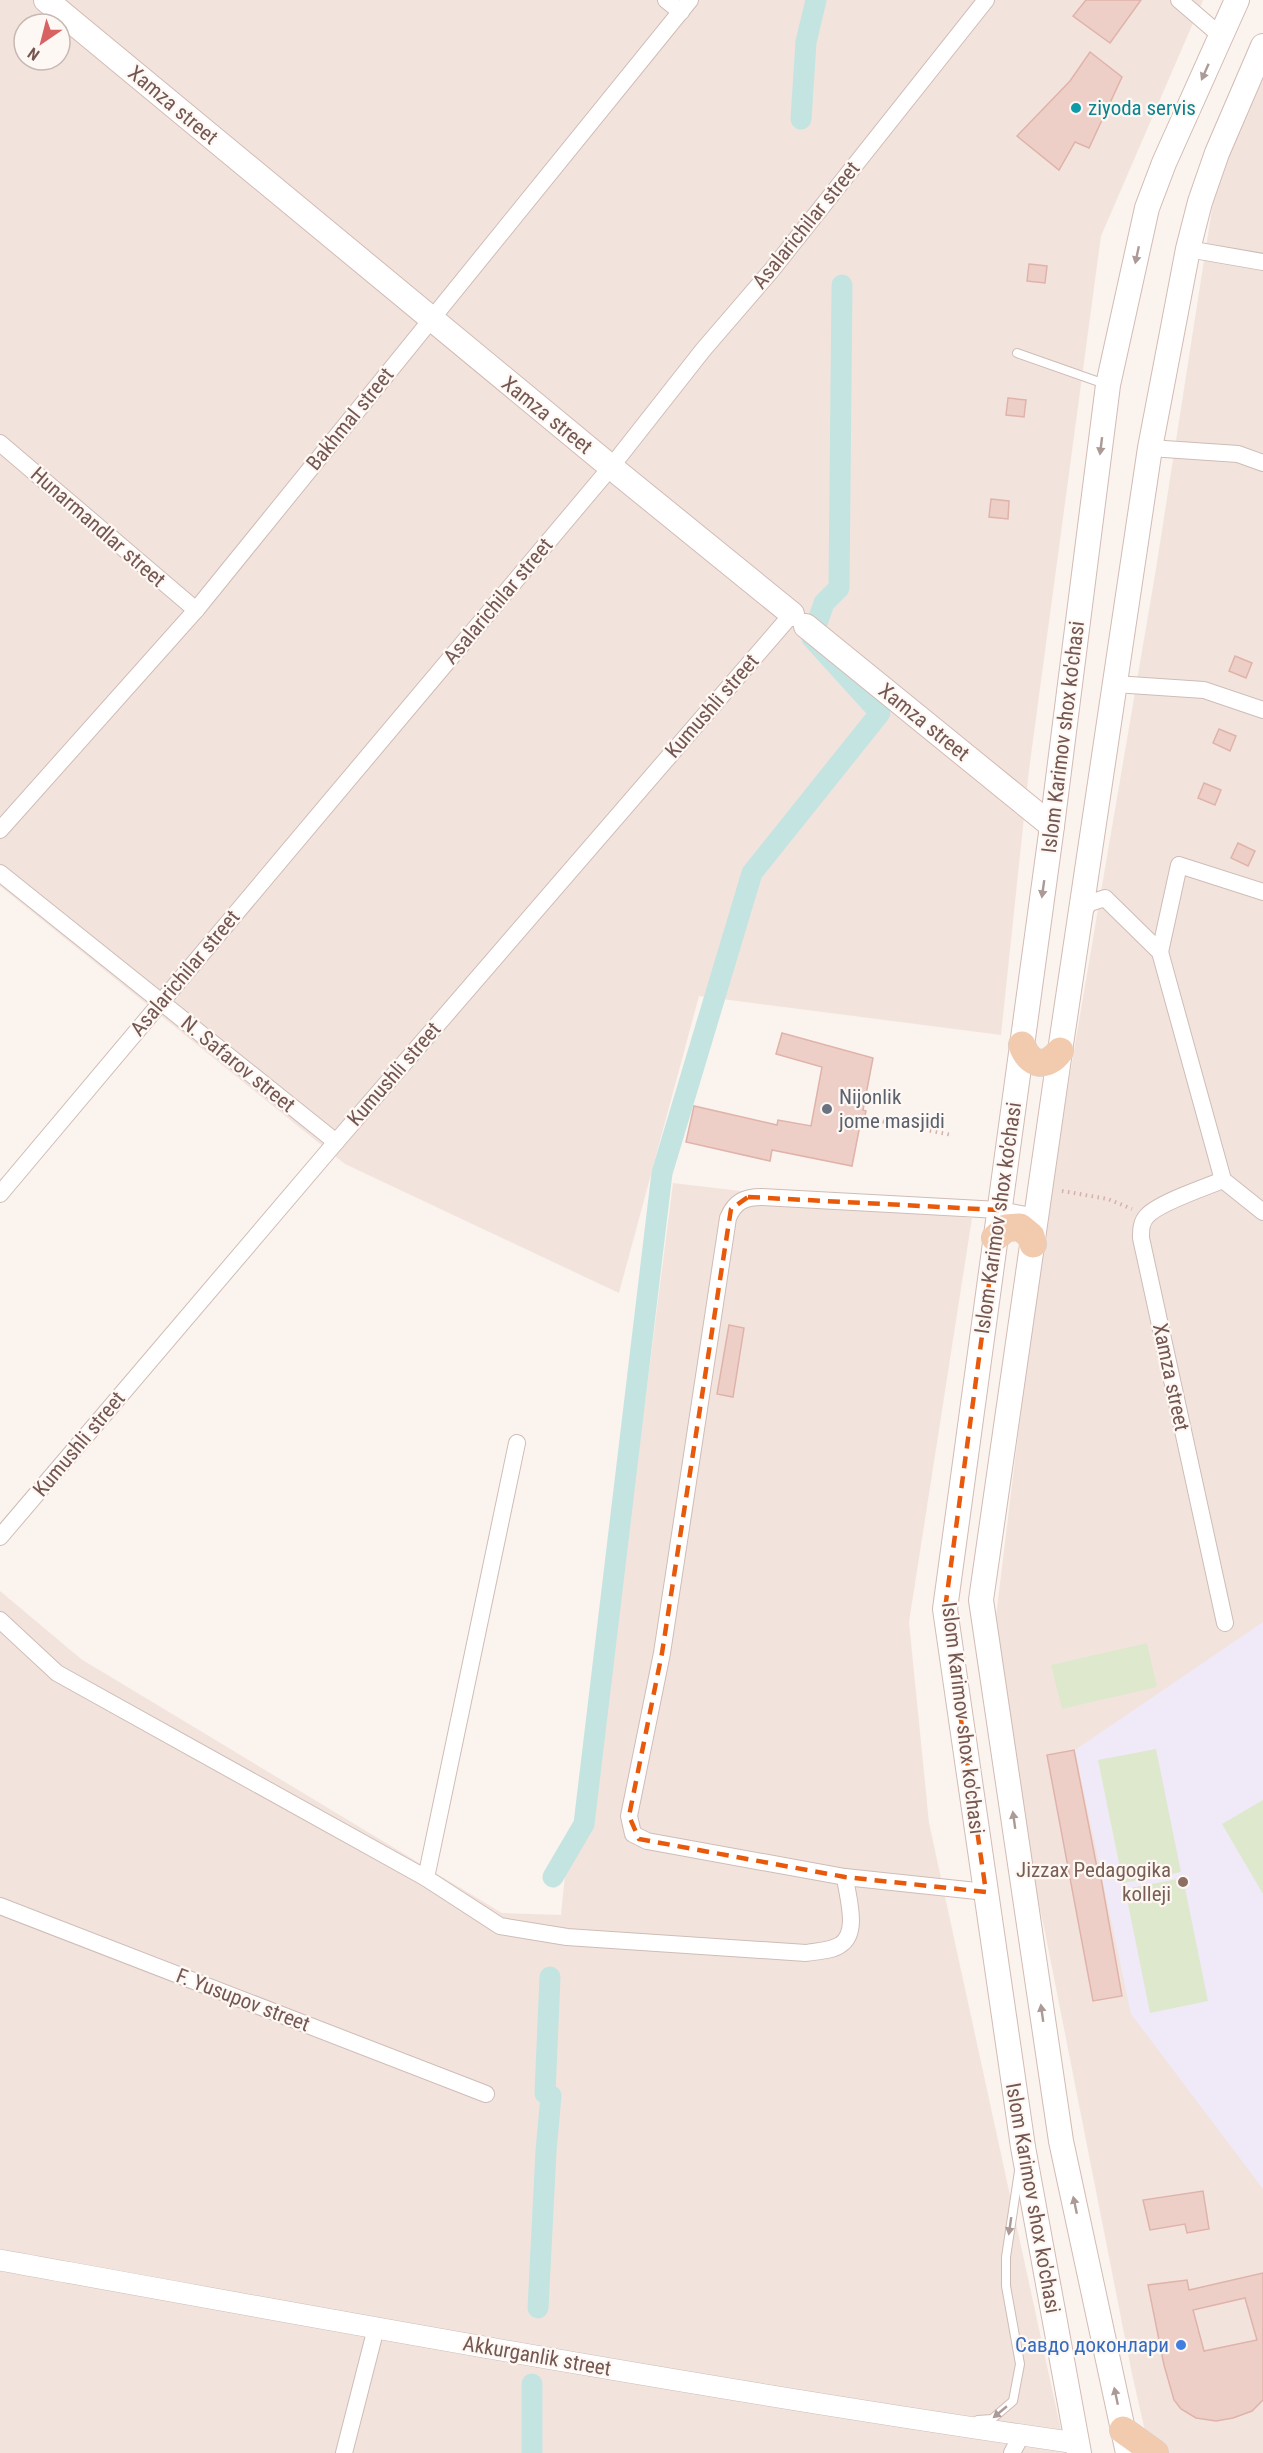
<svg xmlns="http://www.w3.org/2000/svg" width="1263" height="2453" font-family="'Roboto Condensed',sans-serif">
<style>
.residential{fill:#f2e4dd;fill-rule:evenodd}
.education{fill:#f0eaf8}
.grass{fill:#dee8cd}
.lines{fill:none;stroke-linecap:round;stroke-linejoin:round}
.canal{stroke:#c3e4e1;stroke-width:21}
.building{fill:#eecfc8;stroke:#dfb3aa;stroke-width:1.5;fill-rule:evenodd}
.service-casing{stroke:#cfbcb6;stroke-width:10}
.minor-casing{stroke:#cfbcb6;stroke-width:18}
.tertiary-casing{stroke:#cfbcb6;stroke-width:22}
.secondary-casing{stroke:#d2bbb4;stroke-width:26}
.primary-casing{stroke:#d8d0cf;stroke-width:28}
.path{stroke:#d3b2aa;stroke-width:4;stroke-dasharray:1.5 4.5;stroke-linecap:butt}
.service{stroke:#fff;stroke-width:8}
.minor{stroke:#fff;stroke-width:16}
.tertiary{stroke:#fff;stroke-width:21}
.secondary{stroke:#fff;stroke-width:24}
.primary{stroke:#f2caae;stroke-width:27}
.oneway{fill:#ac9a97}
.marked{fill:none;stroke:#e8590c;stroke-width:4.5;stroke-dasharray:12 8;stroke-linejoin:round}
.culture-dot{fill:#0f9aa8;stroke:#fef8f4;stroke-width:2}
.worship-dot{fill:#6b7280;stroke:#fef8f4;stroke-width:2}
.education-dot{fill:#8d6e63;stroke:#fef8f4;stroke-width:2}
.shop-dot{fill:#3f7fe0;stroke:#fef8f4;stroke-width:2}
.labels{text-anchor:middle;stroke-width:4.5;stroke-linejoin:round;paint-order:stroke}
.street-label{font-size:21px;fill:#755752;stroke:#fef8f4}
.culture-label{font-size:21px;fill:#0d838f;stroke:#fef8f4;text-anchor:start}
.worship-label{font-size:21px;fill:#5b616d;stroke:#fef8f4;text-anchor:start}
.education-label{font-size:21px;fill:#785e54;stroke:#fef8f4;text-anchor:end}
.shop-label{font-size:21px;fill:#366cbe;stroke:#fef8f4;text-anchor:end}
</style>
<rect width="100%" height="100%" fill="#fbf3ee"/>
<g class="residential">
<path d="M 0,0 L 1203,0 L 1101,236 L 1029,770 L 1001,1035 L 699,996 L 619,1293 L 345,1164 L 0,886 ZM 24,24 L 60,24 L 60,60 L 24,60 Z"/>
<polygon points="1263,79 1263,2453 1150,2453 1132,2374 1045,1932 989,1674 1042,1238 1156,569 1219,164"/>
<polygon points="673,1183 972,1218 909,1622 929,1823 1066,2453 0,2453 0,1591 81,1659 502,1913 561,1915 565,1875 590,1831"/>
</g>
<polygon class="education" points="1263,1622 1263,2189 1131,2014 1075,1750"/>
<g class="grass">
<polygon points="1147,1643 1157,1687 1062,1709 1051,1665"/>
<polygon points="1156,1749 1181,1872 1123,1883 1098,1760"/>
<polygon points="1263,1800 1263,1894 1222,1824"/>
<polygon points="1183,1878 1208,2001 1150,2013 1125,1889"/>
</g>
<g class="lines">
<g class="canal">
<polyline points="801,119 806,42 816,0"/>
<polyline points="553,1877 584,1824 662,1173 752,873 880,713 812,638 824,603 839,588 842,285"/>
<polyline points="538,2308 546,2151 551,2096 545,2093 550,1977"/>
<polyline points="532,2453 532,2384"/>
</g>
</g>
<g class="building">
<polygon points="1086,0 1141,0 1110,43 1073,16"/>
<polygon points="1090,52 1122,77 1089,148 1075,142 1059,170 1017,136 1070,81"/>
<polygon points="1029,264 1047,266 1045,283 1027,281"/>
<polygon points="1008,398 1026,400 1024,417 1006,415"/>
<polygon points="991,499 1009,501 1008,519 989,517"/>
<polygon points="1235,656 1252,663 1246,678 1229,671"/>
<polygon points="1219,729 1236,736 1230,751 1213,743"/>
<polygon points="1204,783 1221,790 1215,805 1198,798"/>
<polygon points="1238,843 1255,851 1248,866 1231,858"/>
<polygon points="782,1033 873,1058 863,1110 866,1111 863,1125 860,1125 852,1166 772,1150 770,1161 686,1142 694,1106 777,1125 778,1120 811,1126 822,1067 776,1054"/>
<polygon points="729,1325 744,1328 733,1397 717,1394"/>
<polygon points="1074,1750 1099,1878 1101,1878 1122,1996 1093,2001 1047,1755"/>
<polygon points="1203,2191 1209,2229 1187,2233 1185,2224 1150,2230 1143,2200"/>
<path d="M 1263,2273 L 1263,2400 L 1252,2411 L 1233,2418 L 1216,2421 L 1196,2418 L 1181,2409 L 1174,2400 L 1164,2365 L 1148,2285 L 1187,2280 L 1189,2290 ZM 1245,2298 L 1257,2340 L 1204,2351 L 1193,2310 Z"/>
</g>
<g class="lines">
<g class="service-casing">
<g id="service">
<polyline points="1017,353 1105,384"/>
<polyline points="978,2420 992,2419 1013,2401 1020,2364 1006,2286 1006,2257 1019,2171"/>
</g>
</g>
<g class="minor-casing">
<g id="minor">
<polyline points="666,0 681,12"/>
<polyline points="1179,0 1221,36"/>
<polyline points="1188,249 1263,262"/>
<polyline points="0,443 196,610"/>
<polyline points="1150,448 1238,454 1263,463"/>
<polyline points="1115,684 1204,690 1263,710"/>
<polyline points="0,830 196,610 690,0"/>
<polyline points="0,873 336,1142"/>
<polyline points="1081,913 1090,903 1105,898 1160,952 1223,1180 1263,1212"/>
<polyline points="1160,952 1179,865 1263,892"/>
<path d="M 1223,1180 C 1206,1187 1158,1203 1147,1216 C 1141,1222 1141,1230 1141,1238 L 1225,1623"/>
<polyline points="0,1194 611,467 703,350 771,271 986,0"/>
<polyline points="0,1537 336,1142 792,614"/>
<polyline points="0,1620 57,1673 426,1878 517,1443"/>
<path d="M 426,1878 L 500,1926 L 567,1937 L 806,1953 C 817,1951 831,1951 840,1945 C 860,1933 847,1896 845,1877"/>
<path d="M 986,1892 L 845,1877 L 647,1841 L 633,1834 L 629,1816 L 662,1653 L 728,1218 C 735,1201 745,1197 762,1197 L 999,1210 L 1037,1217"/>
<polyline points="0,1906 486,2094"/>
<polyline points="344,2453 376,2328"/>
<polyline points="1012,2453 1021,2436"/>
</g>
</g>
<g class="tertiary-casing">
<path id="tertiary" d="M 0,2260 C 358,2325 716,2391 1076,2443"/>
</g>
<g class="secondary-casing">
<g id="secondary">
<polyline points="46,0 611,467 792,614"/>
<polyline points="806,626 1052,826"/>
<polyline points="1079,2453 1023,2147 945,1609 1052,826 1108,385 1147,208 1164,163 1237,0"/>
<polyline points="1128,2453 1061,2141 981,1600 1060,1051 1150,448 1188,249 1200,202 1217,153 1263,46"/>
</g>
</g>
<g class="primary-casing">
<g id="primary">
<path d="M 1022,1045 C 1029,1066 1047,1069 1060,1051"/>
<polyline points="995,1238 1006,1228 1020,1227 1031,1236 1033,1244"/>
<polyline points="1123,2430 1155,2453"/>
</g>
</g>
<g class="path">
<polyline points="865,1118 952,1135"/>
<polyline points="1062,1191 1108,1199 1132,1209"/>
</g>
<use href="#service" class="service"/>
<use href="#minor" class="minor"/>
<use href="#tertiary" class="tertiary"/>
<use href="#secondary" class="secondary"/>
<use href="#primary" class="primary"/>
</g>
<defs><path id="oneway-solid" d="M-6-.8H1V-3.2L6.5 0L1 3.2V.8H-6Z" transform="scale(1.5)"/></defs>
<g class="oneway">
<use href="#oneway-solid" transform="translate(1205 72) rotate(114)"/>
<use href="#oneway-solid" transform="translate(1137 255) rotate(102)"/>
<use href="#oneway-solid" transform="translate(1101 446) rotate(97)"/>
<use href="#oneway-solid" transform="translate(1043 889) rotate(98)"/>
<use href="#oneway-solid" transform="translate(1014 1820) rotate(-98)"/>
<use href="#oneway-solid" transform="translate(1042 2013) rotate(-98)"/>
<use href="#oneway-solid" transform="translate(1075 2205) rotate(-102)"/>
<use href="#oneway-solid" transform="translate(1010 2226) rotate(98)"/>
<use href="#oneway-solid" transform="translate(1116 2396) rotate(-102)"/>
<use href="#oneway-solid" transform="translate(1000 2412) rotate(140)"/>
</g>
<path class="marked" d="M 748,1197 L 999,1210 L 945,1609 L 986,1892 L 845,1877 L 639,1839 L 629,1816 L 662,1653 L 731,1209 Z"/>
<circle class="culture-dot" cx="1076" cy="108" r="6"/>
<circle class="worship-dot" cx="827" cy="1109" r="6"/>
<circle class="education-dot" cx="1183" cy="1882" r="6"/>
<circle class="shop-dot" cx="1181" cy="2345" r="6"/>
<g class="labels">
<g class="street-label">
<text transform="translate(173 105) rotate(40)" y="7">Xamza street</text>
<text transform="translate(806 225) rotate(-51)" y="7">Asalarichilar street</text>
<text transform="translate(547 415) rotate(39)" y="7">Xamza street</text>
<text transform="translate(350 419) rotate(-51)" y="7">Bakhmal street</text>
<text transform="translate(98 527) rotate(41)" y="7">Hunarmandlar street</text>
<text transform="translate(498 601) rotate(-50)" y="7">Asalarichilar street</text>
<text transform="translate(712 706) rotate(-49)" y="7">Kumushli street</text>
<text transform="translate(924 722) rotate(39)" y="7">Xamza street</text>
<text transform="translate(1063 737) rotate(-83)" y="7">Islom Karimov shox ko'chasi</text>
<text transform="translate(185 973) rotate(-50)" y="7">Asalarichilar street</text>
<text transform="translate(238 1064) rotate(39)" y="7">N. Safarov street</text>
<text transform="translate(394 1074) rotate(-49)" y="7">Kumushli street</text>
<text transform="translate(998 1218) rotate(-82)" y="7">Islom Karimov shox ko'chasi</text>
<text transform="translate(1171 1377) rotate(78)" y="7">Xamza street</text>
<text transform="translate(79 1444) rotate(-50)" y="7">Kumushli street</text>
<text transform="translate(963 1718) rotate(83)" y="7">Islom Karimov shox ko'chasi</text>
<text transform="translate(243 2000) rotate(21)" y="7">F. Yusupov street</text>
<text transform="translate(1033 2198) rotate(80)" y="7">Islom Karimov shox ko'chasi</text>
<text transform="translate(537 2356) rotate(10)" y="7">Akkurganlik street</text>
</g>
<g class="culture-label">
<text x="1088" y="115">ziyoda servis</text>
</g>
<g class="worship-label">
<text x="839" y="1104">Nijonlik<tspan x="839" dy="24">jome masjidi</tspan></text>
</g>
<g class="education-label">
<text x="1171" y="1877">Jizzax Pedagogika<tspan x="1171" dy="24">kolleji</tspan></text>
</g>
<g class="shop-label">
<text x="1169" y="2352">Cавдо доконлари</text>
</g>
</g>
<g transform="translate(42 42) rotate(215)"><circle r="28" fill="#fef8f4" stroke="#c7b8b3" stroke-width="1.5"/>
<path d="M0-4.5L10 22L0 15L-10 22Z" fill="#d76261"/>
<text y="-9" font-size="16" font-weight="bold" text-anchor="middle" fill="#755752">N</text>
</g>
</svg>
